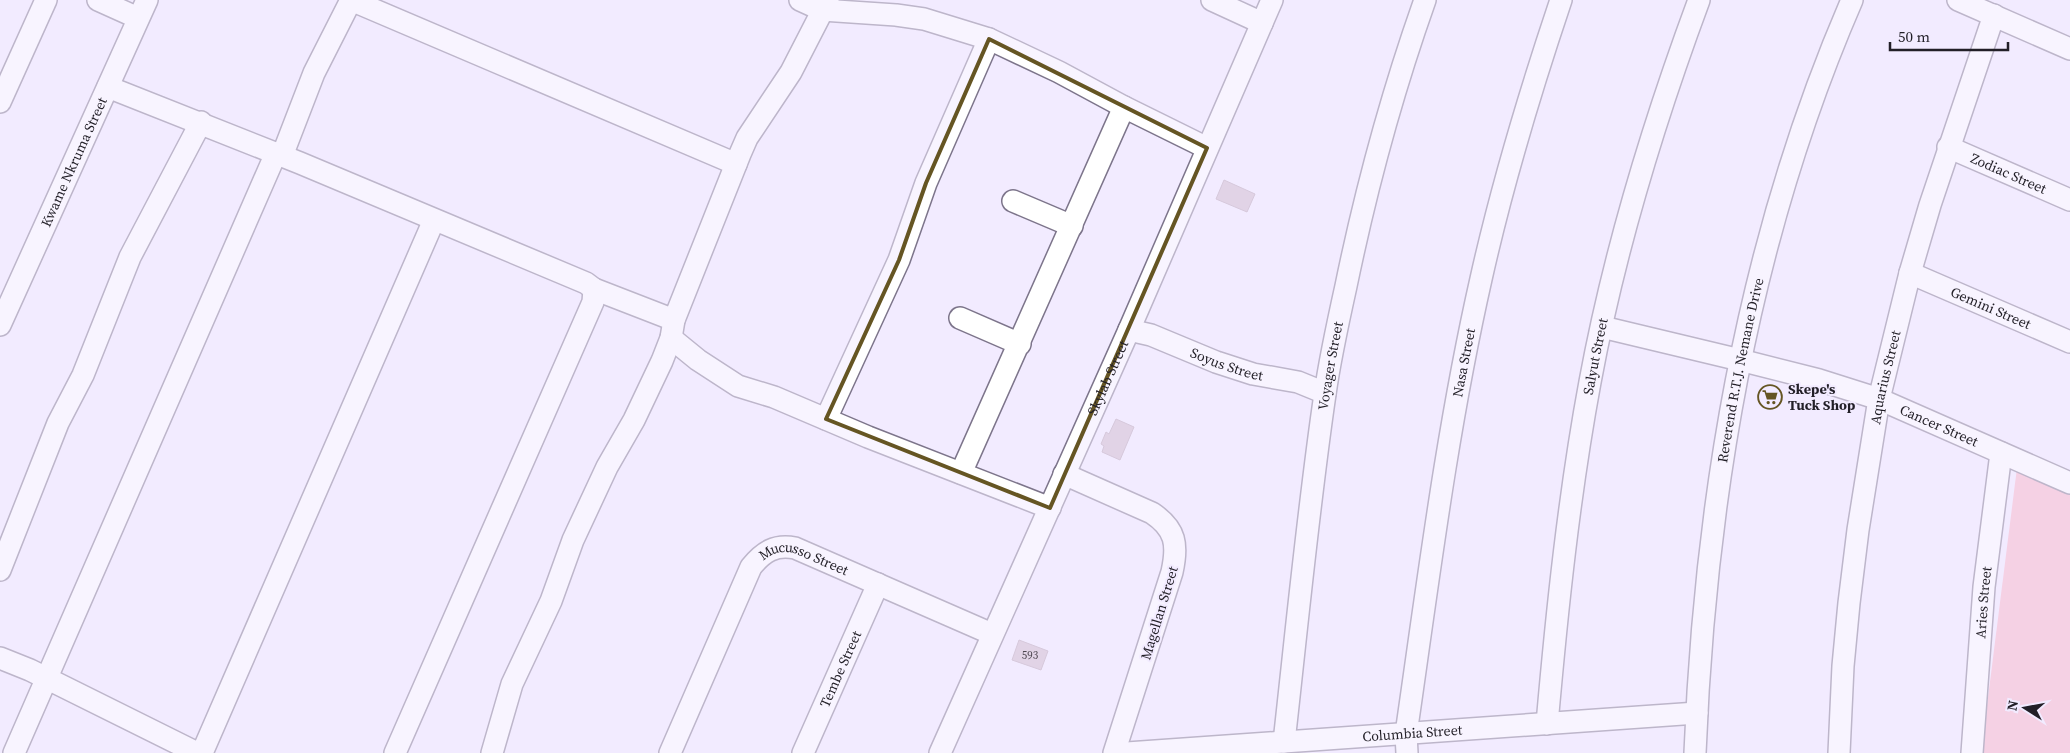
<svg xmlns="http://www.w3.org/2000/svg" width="2070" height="753" font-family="'Source Serif 4',serif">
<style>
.green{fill:#f9b1c4}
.building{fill:#ccb6c8;stroke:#b49fb0}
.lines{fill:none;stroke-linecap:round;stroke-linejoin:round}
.minor-casing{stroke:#7d758b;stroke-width:24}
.minor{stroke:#fff;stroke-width:21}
.marked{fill:none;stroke:#655523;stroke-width:4;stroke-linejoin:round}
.labels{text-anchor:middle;stroke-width:4;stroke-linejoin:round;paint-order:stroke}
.number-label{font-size:11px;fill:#4c454f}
.street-label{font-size:14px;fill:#221f27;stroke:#f2ebff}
.poi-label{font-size:14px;font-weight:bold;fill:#221f27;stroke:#f2ebff;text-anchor:start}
</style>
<rect width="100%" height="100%" fill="#f2ebff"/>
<polygon class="green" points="2018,460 2070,482 2070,753 1981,753"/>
<g class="building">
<polygon points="1224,180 1255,194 1247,212 1216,199"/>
<polygon points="1116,419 1134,427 1120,460 1102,452 1104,446 1101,444 1106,432 1109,434"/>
<polygon points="1019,640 1048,651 1041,670 1012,660"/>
</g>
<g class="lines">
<g class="minor-casing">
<g id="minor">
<polyline points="98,0 138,18"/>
<polyline points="351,0 736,164"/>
<polyline points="800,0 822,10 896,15 924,19 989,39 1059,72 1124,107 1207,148"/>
<polyline points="1212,0 1262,23"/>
<polyline points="1958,0 2070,49"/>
<polyline points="108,87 300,163 586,283 594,289 674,320"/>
<polyline points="0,102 46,0"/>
<path id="s1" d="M 1948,147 L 2070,200"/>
<polyline points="282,156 314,73 351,0"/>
<polyline points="1013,201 1072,226"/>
<path id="s2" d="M 1910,273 L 2070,342"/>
<polyline points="960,318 1020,344"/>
<path id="s3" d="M 0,325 L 147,0"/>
<path id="s4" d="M 1602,327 L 1740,360 L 1819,380 L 1879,399 L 2070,483"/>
<path id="s5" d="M 1129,330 L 1151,335 L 1216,362 L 1253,374 L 1298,382 L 1325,393"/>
<polyline points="671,338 698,360 738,386 774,397 868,437 1050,508"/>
<polyline points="826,419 899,260 926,183 989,39"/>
<polyline points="961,473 1124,107"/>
<path d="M 1064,474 L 1152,513 C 1176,529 1178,545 1172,572 L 1114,753"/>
<polyline points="0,570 58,423 83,375 130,257 201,122"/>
<polyline points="0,658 30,670 197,753"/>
<path id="s6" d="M 1547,724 C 1557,610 1569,495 1590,382 C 1614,252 1653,124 1699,0"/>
<path id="s7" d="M 1284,742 C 1297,626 1308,510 1325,394 C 1330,358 1338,322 1346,286 C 1366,189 1392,93 1425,0"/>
<polyline points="14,753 276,153"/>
<polyline points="202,753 434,220"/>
<polyline points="395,753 593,302 594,289"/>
<polyline points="492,753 512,684 551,601 573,540 607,467 634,420 662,361 671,338 674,320 740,154 747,138 791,72 828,0"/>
<path id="s8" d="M 670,753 L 751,567 C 763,552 775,544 795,548 L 992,634"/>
<path id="s9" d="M 803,753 L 878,584"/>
<path id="s10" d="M 940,753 L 1129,330 L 1272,0"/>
<path id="s11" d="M 1127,753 L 1697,713"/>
<path id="s12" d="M 1407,753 L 1406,734 C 1428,582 1447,429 1481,279 C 1502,185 1530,92 1561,0"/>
<path id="s13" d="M 1695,753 C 1705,496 1749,237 1852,0"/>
<path id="s14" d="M 1839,753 L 1843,666 L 1849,603 L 1858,530 L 1879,399 L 1910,273 L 1930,205 L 1994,15"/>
<path id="s15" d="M 1972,753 L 1984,587 L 2001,453"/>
</g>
</g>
<use href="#minor" class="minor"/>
</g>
<path d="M0 0H2070V753H0ZM 989,39 L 1207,148 L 1050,508 L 826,419 L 899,260 L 926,183 Z" fill="#f2ebff" fill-opacity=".55" fill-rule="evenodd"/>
<path class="marked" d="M 989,39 L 1207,148 L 1050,508 L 826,419 L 899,260 L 926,183 Z"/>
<defs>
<g id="supermarket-ring" transform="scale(1.25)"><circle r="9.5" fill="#f2ebff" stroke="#655523" stroke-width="1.5"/><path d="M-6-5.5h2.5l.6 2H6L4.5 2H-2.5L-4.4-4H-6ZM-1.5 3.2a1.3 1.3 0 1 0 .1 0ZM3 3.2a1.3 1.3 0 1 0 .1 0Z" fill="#655523"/></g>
</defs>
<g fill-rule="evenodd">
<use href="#supermarket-ring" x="1770" y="397"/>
</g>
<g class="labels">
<g class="number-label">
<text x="1030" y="659">593</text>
</g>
<g class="street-label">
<text dy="5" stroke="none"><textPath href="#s3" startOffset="179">Kwame Nkruma Street</textPath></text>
<text dy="5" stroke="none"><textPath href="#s1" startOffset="66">Zodiac Street</textPath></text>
<text dy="5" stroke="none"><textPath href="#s2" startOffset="88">Gemini Street</textPath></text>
<text dy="5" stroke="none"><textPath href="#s6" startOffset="371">Salyut Street</textPath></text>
<text dy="5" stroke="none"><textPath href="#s5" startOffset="104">Soyus Street</textPath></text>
<text dy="5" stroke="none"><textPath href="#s12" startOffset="395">Nasa Street</textPath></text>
<text dy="5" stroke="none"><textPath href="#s7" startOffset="379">Voyager Street</textPath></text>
<text dy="5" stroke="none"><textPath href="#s13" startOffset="386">Reverend R.T.J. Nemane Drive</textPath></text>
<text dy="5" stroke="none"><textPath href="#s10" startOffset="411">Skylab Street</textPath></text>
<text dy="5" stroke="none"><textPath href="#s14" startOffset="379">Aquarius Street</textPath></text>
<text dy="5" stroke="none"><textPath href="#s4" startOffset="352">Cancer Street</textPath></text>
<text dy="5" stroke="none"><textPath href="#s8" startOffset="264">Mucusso Street</textPath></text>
<text dy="5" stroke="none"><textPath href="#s15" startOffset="151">Aries Street</textPath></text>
<text transform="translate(1159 613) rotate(-73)" y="5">Magellan Street</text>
<text dy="5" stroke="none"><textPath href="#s9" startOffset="92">Tembe Street</textPath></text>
<text dy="5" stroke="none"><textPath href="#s11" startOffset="286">Columbia Street</textPath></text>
</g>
<g class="poi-label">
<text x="1788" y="394">Skepe's<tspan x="1788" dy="16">Tuck Shop</tspan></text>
</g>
</g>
<g transform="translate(2025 708) rotate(281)" stroke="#f2ebff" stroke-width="4" paint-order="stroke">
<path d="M0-4L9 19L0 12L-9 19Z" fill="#221f27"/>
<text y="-8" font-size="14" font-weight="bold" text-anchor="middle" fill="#221f27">N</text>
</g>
<path d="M1890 42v8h118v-8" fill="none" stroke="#221f27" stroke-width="2.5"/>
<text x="1898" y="42" font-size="15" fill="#221f27" stroke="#f2ebff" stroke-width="4" paint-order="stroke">50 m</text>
</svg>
